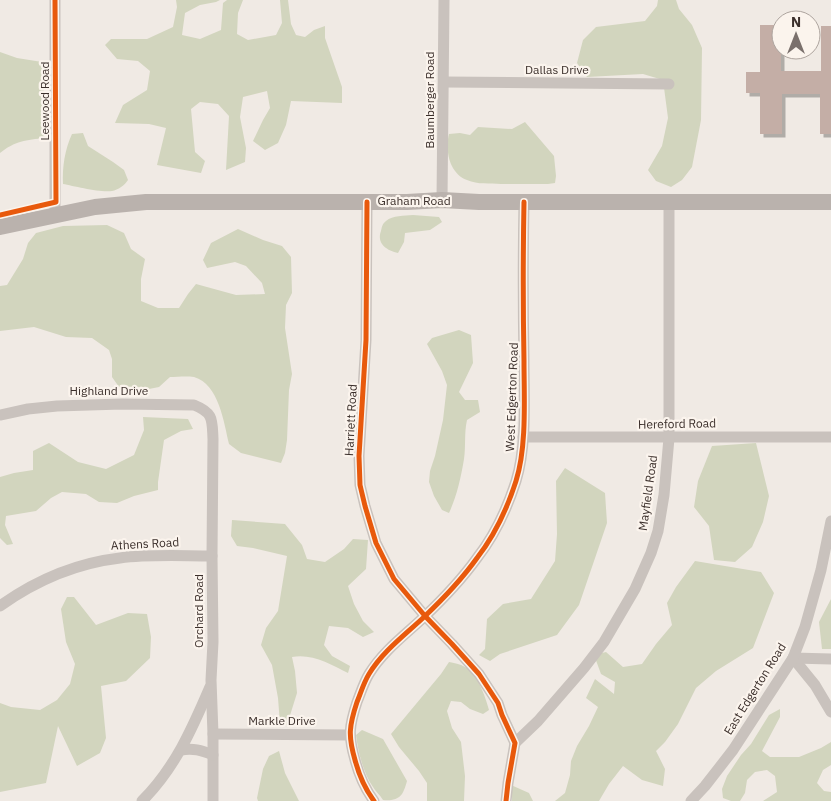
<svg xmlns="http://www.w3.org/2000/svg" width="831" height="801" font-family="'IBM Plex Sans',sans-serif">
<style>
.green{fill:#d2d5be}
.building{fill:#c4aea6;filter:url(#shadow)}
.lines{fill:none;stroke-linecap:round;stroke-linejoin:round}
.minor{stroke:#c9c2bd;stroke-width:11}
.secondary{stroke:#bab2ad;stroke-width:16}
.cycleway-casing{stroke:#fbf4ed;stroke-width:8}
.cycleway{stroke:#e8590c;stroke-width:5}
.labels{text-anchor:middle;stroke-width:4.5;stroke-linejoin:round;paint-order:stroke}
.street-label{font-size:12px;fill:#3b2f2b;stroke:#fbf4ed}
</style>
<defs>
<filter id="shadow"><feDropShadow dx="3.5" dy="3.5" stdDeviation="0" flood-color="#0004"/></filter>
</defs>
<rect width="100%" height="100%" fill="#f0eae4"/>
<g class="green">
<polygon points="176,0 220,0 216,2 200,5 185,13 182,35 200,39 221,30 223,3 227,0 243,0 238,13 237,34 248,40 276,35 282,23 280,0 288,0 291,24 296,35 305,37 314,30 325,26 325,38 342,87 342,103 291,101 286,125 278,143 265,150 253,141 263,120 270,108 267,91 243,97 240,117 246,148 245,162 226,170 229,116 218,104 200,102 191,109 195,152 205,161 201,173 157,165 166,128 149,124 115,123 123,105 147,90 150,71 138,61 117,59 105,45 111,39 147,39 173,27 177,7"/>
<polygon points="658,0 676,0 679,9 692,25 702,48 701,120 692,167 682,180 671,187 656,181 648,170 662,146 668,118 663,80 643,74 587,77 577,63 583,40 596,27 645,21 657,6"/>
<path d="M 0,52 L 17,58 L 42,62 L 44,95 L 41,121 L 45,138 C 26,140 15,141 0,153 Z"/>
<path d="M 525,122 L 554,156 L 556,176 L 555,183 L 548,184 C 533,184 517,184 501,184 C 490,183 478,185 467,180 C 449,173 445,150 449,134 L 460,133 L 470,135 L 478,127 L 512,129 Z"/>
<path d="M 83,133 L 88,146 L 113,162 L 124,170 L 128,180 C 125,185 118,190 112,191 C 101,193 74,186 63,184 C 62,167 65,149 72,134 Z"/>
<path d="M 413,215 L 439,217 L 442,222 L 430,230 L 405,233 L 404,242 L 398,253 C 388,251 376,244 381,231 C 382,227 382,224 386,221 C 393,215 404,216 413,215 Z"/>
<path d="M 107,225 L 124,233 L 131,249 L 145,259 L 141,279 L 141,301 L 158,308 L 179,308 L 188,294 L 196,284 L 236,295 L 265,294 L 262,283 L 246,266 L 235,262 L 207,268 L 203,260 L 211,243 L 238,229 L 263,240 L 282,246 L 291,257 L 292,293 L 286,305 L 285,328 L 292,374 L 289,390 L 287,440 L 285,453 L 281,463 L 241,453 L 229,444 C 224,423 219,384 194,377 C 186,376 177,377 170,377 L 159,387 L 139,391 L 119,387 L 112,377 L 112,359 L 109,350 L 92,338 L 66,337 L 34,327 L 0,331 L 0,286 L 7,285 L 23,259 L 28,243 L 36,233 L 63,226 Z"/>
<path d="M 459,330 L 471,335 L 473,363 L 459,392 L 465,400 L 478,400 L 480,412 L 467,420 C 464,433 466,446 464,459 C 461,477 457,496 449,513 L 442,510 L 434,496 L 429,482 L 430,471 L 435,456 L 443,420 L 447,385 L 442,371 L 427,344 L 432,338 Z"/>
<polygon points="143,417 188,419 193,429 181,431 164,440 158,482 158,490 134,496 117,503 99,502 86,494 62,492 51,498 36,511 6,516 5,525 13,544 7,545 0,538 0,477 14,473 33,470 33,451 49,443 78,462 106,469 134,455 144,430"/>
<polygon points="756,443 769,496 763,522 752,547 735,562 714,560 709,526 694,507 698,481 712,446"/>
<polygon points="565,468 605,493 607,523 579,605 557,635 500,654 490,661 479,655 485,649 487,619 503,604 531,599 555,561 557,534 556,481"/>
<path d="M 232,520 L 285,524 L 302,545 L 307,559 L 325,562 L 344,549 L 353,539 L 368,540 L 366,569 L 348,586 L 354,604 L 363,621 L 374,632 L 363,637 L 348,628 L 329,626 L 324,645 L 332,656 L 350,666 L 348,673 C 331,664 311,653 292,657 L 295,671 L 297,693 L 287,725 L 280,724 L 278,698 L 272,665 L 261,645 L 266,628 L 278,611 L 287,556 L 253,548 L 237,546 L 231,536 Z"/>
<polygon points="695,561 761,572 774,593 753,648 716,671 696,688 678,724 665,742 656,751 665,769 663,786 642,780 623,766 609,784 599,801 555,801 565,793 570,775 571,761 577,746 589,726 598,707 586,698 595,679 614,694 615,682 601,674 594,655 606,652 623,667 642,664 656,644 672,625 667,603 676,587"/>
<polygon points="67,597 74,597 96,625 128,613 147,614 151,637 150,658 126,681 101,686 106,738 100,753 77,766 58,726 46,783 0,792 0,703 11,707 40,710 57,700 70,684 75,664 66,642 61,609"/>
<polygon points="831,599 831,649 822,649 819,622"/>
<path d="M 449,662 C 454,663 460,664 465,667 C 477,672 486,698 489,710 L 483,714 L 470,709 L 461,702 L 451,701 L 447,711 L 452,728 L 461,742 L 465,776 L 464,801 L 427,801 L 427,783 L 419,771 L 399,747 L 391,734 L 441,674 Z"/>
<polygon points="780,709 780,717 762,751 770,757 799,757 821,748 831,742 831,765 823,770 817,783 824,791 831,792 831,801 763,801 777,792 775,776 767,770 755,772 747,780 745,793 740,801 731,801 723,798 722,789 727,776 741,755 751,744 769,715"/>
<path d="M 362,730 L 383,739 L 407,781 C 406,785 404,791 402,794 C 398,800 389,801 383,800 C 380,795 376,792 373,787 C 363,773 358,751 356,735 Z"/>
<polygon points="279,751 285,773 299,801 258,801 257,798 263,769 269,756"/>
<polygon points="511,785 529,793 533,801 512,801"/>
</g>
<polygon class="building" points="760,25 781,25 781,71 821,71 821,26 831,26 831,134 820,134 820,94 782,94 782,134 760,134 760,93 746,93 746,72 760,72"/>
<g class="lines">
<g class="minor">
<polyline points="55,0 55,215"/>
<polyline points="444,82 669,84"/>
<polyline points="442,200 444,0"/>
<polyline points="367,202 366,340 359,456 360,485 365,506 376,543 394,579 425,616 452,644 479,674 498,703 502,715 515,743 508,783 506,801"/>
<path d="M 0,415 L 28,409 L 57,406 L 122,404 L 194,405 C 214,413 212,420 213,439 L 212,556 L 213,642 L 211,680 L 213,734 L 213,801"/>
<polyline points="523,437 831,437"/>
<path d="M 0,606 C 35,581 77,563 120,558 C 150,554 181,556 212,556"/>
<polyline points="793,658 815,685 831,712"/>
<polyline points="793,658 831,659"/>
<polyline points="213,734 350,735"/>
<polyline points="515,743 538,721 584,668 604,642 635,589 651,553 658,531 664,495 669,438 669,202"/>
<path d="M 181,750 C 193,748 201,750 213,755"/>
<path d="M 142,801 C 175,768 192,729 210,687"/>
<path d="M 374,801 C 365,789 359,775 355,760 C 348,736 349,726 357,702 C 361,692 364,682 369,674 C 383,651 405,635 424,617 C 443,599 462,579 477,558 C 495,535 507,509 516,481 C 527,446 524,398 524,361 C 523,308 523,255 524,202"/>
<polyline points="691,801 705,786 733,750 793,658 805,627 821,570 831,521"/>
</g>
<polyline class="secondary" points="0,227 95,207 146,202 407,202 442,200 479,202 831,202"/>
<g class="cycleway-casing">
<g id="cycleway">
<polyline points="367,202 366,340 359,456 360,485 365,506 376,543 394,579 425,616 452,644 479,674 498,703 502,715 515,743 508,783 506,801"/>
<polyline points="0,215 56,202 55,0"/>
<path d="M 374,801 C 365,789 359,775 355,760 C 348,736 349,726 357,702 C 361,692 364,682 369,674 C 383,651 405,635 424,617 C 443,599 462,579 477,558 C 495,535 507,509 516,481 C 527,446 524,398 524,361 C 523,308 523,255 524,202"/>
</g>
</g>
<use href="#cycleway" class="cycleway"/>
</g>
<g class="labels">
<g class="street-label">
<text x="557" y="74">Dallas Drive</text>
<text transform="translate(430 100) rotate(-90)" y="4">Baumberger Road</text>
<text transform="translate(45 101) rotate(-90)" y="4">Leewood Road</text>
<text x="414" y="205">Graham Road</text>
<text x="109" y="395">Highland Drive</text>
<text transform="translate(512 397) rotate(-88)" y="4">West Edgerton Road</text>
<text transform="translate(351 420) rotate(-87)" y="4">Harriett Road</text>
<text transform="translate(677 424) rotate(-1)" y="4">Hereford Road</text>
<text transform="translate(648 493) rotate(-82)" y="4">Mayfield Road</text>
<text transform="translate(145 544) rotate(-3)" y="4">Athens Road</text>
<text transform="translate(199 611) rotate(-90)" y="4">Orchard Road</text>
<text transform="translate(755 689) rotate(-58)" y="4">East Edgerton Road</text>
<text x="282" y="725">Markle Drive</text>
</g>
</g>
<g transform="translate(796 35)"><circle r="24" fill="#fbf4ed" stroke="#aea59f"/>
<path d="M0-4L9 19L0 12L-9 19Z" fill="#7a706c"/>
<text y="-8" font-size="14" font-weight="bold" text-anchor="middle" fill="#3b2f2b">N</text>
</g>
</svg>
